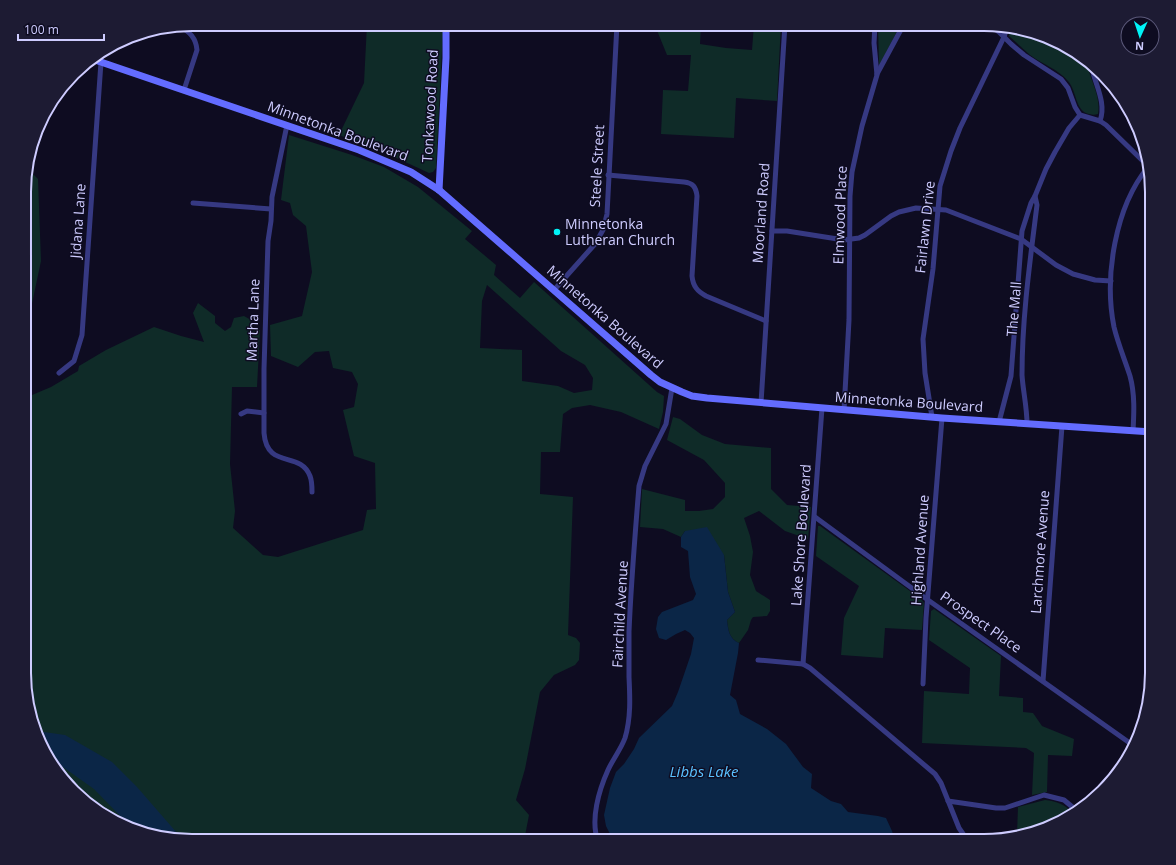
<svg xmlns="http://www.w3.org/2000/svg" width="1176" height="865" font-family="'Open Sans',sans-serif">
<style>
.green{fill:#0f2b28;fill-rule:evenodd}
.water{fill:#0b2647}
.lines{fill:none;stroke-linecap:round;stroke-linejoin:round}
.street{stroke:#363982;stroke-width:5}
.secondary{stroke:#636cff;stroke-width:7}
.poi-dot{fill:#00f3f7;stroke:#0e0c21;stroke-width:1.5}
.labels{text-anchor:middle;stroke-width:3;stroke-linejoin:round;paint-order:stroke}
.street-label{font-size:14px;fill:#ceccff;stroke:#0e0c21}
.poi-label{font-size:14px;fill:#ceccff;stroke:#0e0c21;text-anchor:start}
.water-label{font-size:15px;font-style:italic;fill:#5ac0ff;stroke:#0e0c21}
.rim{fill:none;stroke:#ceccff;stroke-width:2}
</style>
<rect width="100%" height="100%" fill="#0e0c21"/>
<g class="green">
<polygon points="367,24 441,28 443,30 436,168 433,172 429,173 388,154 339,135 364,83"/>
<polygon points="656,24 701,24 700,44 726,48 752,50 754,24 781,24 777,101 736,98 734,138 661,134 663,90 688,91 691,55 667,55 656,28"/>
<polygon points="878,24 901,24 880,64 879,65"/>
<path d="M 1010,28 L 1048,37 L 1050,38 L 1049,43 L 1068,48 L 1087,59 C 1087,62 1088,65 1088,68 C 1092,83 1101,98 1098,114 C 1095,115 1093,115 1089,114 C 1075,111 1077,91 1068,81 C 1058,69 1042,64 1030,55 C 1023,49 1016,42 1009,36 L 1009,32 Z"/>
<path d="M 289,135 L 352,155 L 384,167 L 418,187 L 472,231 L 465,239 L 496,265 L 494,275 L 520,298 L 534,282 L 657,392 L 664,396 L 663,412 L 659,429 L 621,412 L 590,405 L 572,408 L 563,414 L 560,452 L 541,452 L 540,494 L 573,497 L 568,635 L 576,638 L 580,643 L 579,660 L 575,665 L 554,675 L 540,692 L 525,769 L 516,800 L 529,815 L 524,841 L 181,841 L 138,832 L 89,806 L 46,757 L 25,695 L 25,631 C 34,619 30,610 25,598 L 25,398 L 51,387 L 78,371 L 79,366 L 106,350 L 154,327 L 181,336 L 204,342 L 193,313 L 198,303 L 215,316 L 215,323 L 225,331 L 231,327 L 234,318 L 244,316 L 251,320 L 250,329 L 260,330 L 257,387 L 232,387 L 230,464 L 235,511 L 233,528 L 263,555 L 278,557 L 363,530 L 367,510 L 376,509 L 375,463 L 354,456 L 343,410 L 354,407 L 358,384 L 352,372 L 333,368 L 329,351 L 315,352 L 298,367 L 271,356 L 270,325 L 302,316 L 312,272 L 306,226 L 293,215 L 290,203 L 281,200 ZM 487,285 L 561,351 L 585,365 L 593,378 L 592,390 L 574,393 L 558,386 L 522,381 L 522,350 L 480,348 L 482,301 Z"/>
<polygon points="28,169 38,179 41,261 30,313 25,321 25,171"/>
<path d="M 673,417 L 680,419 L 702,435 L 725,444 L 771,448 L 771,489 L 787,505 L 811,507 L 808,539 L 785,531 L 759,511 L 744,518 L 750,536 L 753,552 L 750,575 L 756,591 L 770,600 L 770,611 L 767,616 L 753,617 L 751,620 L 748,630 L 739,643 C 729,639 728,629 727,620 L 735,612 L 728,592 L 724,555 L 685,531 L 681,537 L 663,529 L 640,527 L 642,489 L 685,500 L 685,511 L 699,511 L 713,509 L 725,497 L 725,483 L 704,460 L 667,440 Z"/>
<polygon points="818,526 820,526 921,599 924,603 922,630 885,628 883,658 841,655 844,618 859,586 816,556"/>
<polygon points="934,609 1001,656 999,696 1023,698 1023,712 1033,713 1042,726 1074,739 1072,756 1048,755 1047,792 1032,795 1034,753 1026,748 922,743 924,691 969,694 970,668 929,640 931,611"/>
<path d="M 1045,800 C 1056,801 1064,804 1072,812 L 1058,824 L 1017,834 L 1018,807 Z"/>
</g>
<g class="water">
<path d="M 707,527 L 724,555 L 728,592 L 735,612 L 727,620 C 728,629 729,639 739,643 L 738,653 L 730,695 L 736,700 L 740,714 L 767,729 L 786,744 L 803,767 L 812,774 L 811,788 L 831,801 L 841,804 L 848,812 L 878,816 L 886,818 L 892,831 L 895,841 L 614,841 L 612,838 L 606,826 L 604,815 L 610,788 L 616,772 L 624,764 L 634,749 L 639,738 L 672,706 L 678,692 L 691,654 L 694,638 L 690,633 L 685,630 L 676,634 L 666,640 L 659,638 L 656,629 L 658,617 L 662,612 L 693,600 L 696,594 L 690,577 L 688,551 L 681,547 L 681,537 L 685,531 Z"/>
<path d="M 25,598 C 30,610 34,619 25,631 Z"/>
<polygon points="37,731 65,735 112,762 137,787 184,841 138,832 133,829 94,789 46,755"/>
</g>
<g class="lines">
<g class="street">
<polyline points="988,24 999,32 1011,44 1024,55 1061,79 1068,88 1075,107 1080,115 1100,121 1106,125 1148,166"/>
<path d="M 179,27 C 190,31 196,38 197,50 L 184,90"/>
<path d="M 1091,64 C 1094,83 1107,102 1100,121"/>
<polyline points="877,74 904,24"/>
<path d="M 287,125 L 272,197 L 271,221 L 268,241 L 264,369 L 264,433 C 267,470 300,450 310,476 C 312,481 312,487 312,492"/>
<path d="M 608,175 L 684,182 C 693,183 696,187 697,196 L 692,276 C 693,286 697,291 706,296 L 766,321"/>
<polyline points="193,203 271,209"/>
<polyline points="772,231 787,231 844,240 859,238 865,235 891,216 899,212 916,208 946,210 1021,239 1056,265 1073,274 1095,280 1111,281"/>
<polyline points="554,290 595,244 603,230 607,214 617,24"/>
<polyline points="59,373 74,361 82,335 101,62"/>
<polyline points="761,403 785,24"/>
<polyline points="844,410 849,320 850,196 852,172 862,126 877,75 874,43 875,24"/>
<polyline points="241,414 247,411 264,413"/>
<polyline points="932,417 925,373 923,339 933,269 940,186 951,151 960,128 1004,37 1007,27"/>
<polyline points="999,422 1011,376 1022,231 1031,203 1035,196 1046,169 1055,152 1069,128 1080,115"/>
<path d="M 1027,424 C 1027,407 1023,391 1022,375 C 1022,318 1030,261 1037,205 L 1035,196"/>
<path d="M 1133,431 C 1134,413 1135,394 1130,376 C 1125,360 1118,344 1114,327 C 1104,277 1115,207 1148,167"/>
<polyline points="815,517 928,600 1134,746"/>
<polyline points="758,660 803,664 810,668 935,774 941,783 959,828 968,841"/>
<polyline points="803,664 822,408"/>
<polyline points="1043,681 1062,426"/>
<polyline points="923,684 926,618 942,418"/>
<polyline points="948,801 996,808 1005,808 1044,795 1064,800 1076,810"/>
<path d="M 598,841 C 590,820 599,790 608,770 C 613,759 621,749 625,738 C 631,718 630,697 629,677 C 629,662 629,647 629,632 C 631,583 635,535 639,486 L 645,466 L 666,424 L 672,388"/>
</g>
<g class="secondary">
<polyline points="92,59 359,150 411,172 439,190 651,375 660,382 682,392 692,396 707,398 942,418 1152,432"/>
<polyline points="439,190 446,58 446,24"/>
</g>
</g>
<circle class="poi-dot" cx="557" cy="232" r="4"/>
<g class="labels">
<g class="street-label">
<text transform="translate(430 106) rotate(-87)" y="5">Tonkawood Road</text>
<text transform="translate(338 131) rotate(20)" y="5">Minnetonka Boulevard</text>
<text transform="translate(597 166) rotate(-87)" y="5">Steele Street</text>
<text transform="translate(761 213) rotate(-86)" y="5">Moorland Road</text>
<text transform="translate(840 215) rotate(-88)" y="5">Elmwood Place</text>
<text transform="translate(78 221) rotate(-86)" y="5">Jidana Lane</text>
<text transform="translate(925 227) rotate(-84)" y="5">Fairlawn Drive</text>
<text transform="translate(1014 309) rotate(-85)" y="5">The Mall</text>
<text transform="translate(605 317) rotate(41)" y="5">Minnetonka Boulevard</text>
<text transform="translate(253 320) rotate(-88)" y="5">Martha Lane</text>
<text transform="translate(909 402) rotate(4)" y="5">Minnetonka Boulevard</text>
<text transform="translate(801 535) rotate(-86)" y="5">Lake Shore Boulevard</text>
<text transform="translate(920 550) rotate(-86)" y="5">Highland Avenue</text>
<text transform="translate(1040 552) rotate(-86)" y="5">Larchmore Avenue</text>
<text transform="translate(620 614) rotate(-87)" y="5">Fairchild Avenue</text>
<text transform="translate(981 622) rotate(35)" y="5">Prospect Place</text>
</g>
<g class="poi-label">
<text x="565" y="229">Minnetonka<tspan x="565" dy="16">Lutheran Church</tspan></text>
</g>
<g class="water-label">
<text x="704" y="777">Libbs Lake</text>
</g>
</g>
<path d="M0 0H1176V865H0ZM192 31H984A161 161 0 0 1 1145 192V673A161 161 0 0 1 984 834H192A161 161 0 0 1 31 673V192A161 161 0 0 1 192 31Z" fill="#1d1b33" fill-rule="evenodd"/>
<path class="rim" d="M192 31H984A161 161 0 0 1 1145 192V673A161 161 0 0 1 984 834H192A161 161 0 0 1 31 673V192A161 161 0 0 1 192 31Z"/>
<g transform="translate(1140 36) rotate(183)"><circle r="19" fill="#0e0c21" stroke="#5b597a"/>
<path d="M0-3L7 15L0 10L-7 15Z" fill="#00f3f7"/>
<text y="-6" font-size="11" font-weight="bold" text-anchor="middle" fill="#ceccff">N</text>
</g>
<path d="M18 34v6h86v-6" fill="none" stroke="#ceccff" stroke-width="2"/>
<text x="24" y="34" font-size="12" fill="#ceccff" stroke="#0e0c21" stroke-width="3" paint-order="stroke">100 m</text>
</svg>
